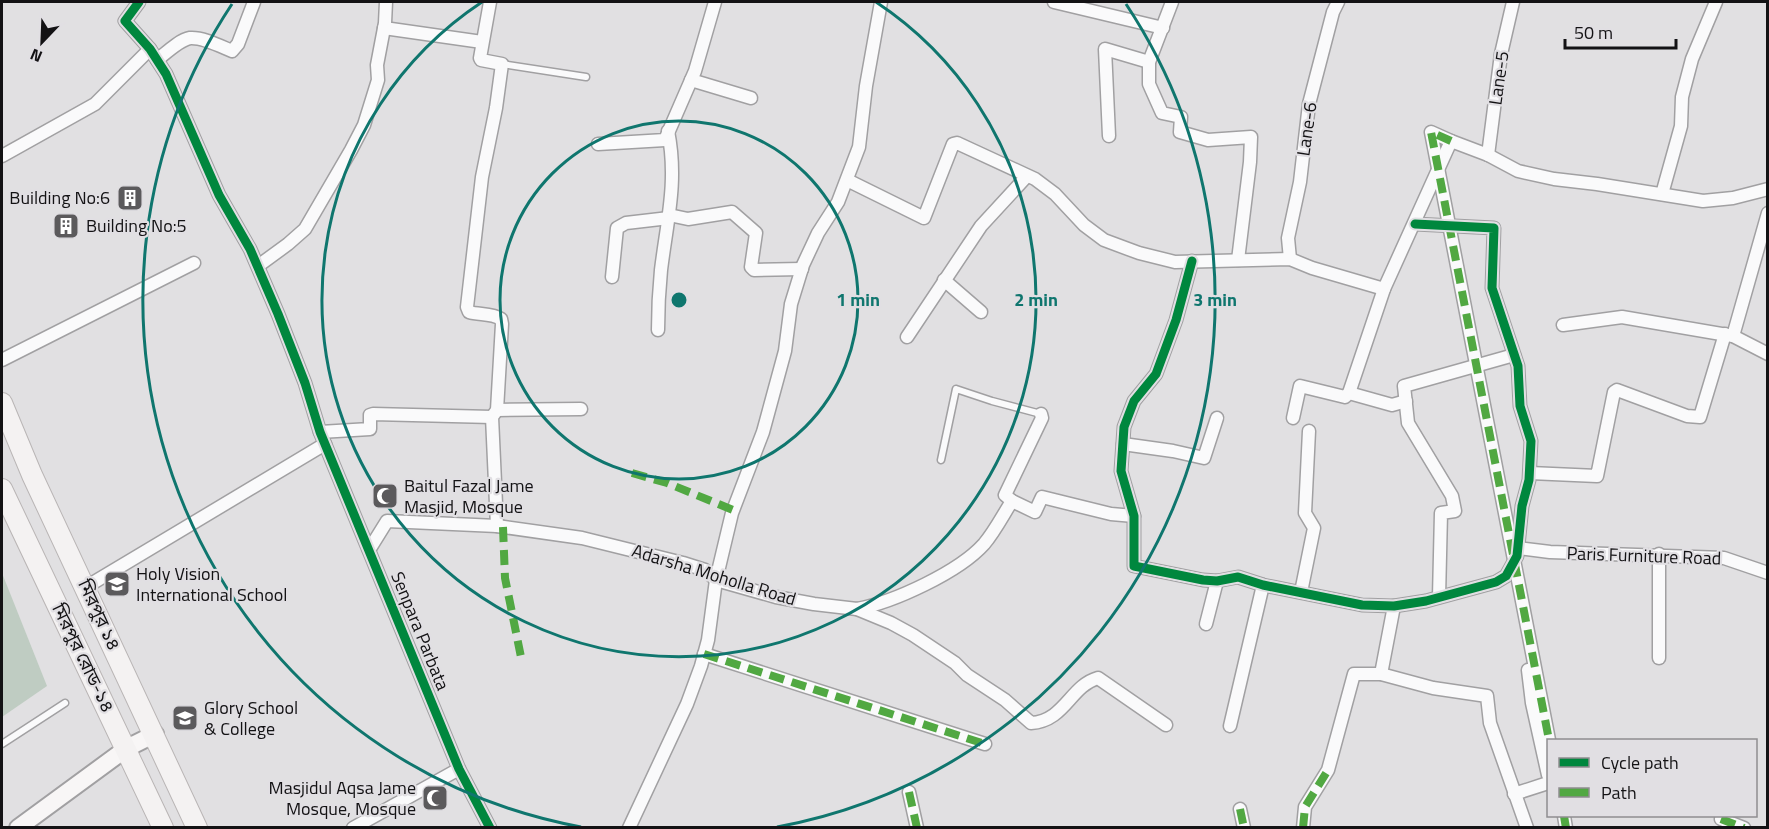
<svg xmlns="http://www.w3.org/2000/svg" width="1769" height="829" font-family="'Titillium Web','Noto Sans Bengali',sans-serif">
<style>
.green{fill:#bfccc2}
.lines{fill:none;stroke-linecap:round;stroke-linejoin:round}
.lane-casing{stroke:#a1a0a2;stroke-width:9}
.street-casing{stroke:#a1a0a2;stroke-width:15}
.secondary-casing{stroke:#a1a0a2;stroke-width:20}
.primary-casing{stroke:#b9b5b5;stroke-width:22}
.lane{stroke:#fafafb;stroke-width:6}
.street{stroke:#fafafb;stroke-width:12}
.secondary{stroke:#f8f6f6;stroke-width:16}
.primary{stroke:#f4f2f2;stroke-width:20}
.quiet{stroke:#51a842;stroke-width:8;stroke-dasharray:15 8;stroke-linecap:butt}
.cycleway-casing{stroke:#e1dfe3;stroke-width:13}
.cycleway{stroke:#00873e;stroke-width:9}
.ring{fill:none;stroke:#0f766e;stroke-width:3}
.labels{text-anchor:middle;stroke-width:4.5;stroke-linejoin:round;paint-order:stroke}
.street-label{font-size:18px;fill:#131214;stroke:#e1dfe3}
.poi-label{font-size:18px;fill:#131214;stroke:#e1dfe3;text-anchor:start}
.centre{fill:#0f766e;stroke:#e1dfe3;stroke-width:3}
.ring-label{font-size:18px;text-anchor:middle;font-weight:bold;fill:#0f766e;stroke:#e1dfe3;stroke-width:4.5;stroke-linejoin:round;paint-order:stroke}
</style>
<rect width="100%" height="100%" fill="#e1e0e2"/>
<polygon class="green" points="2,573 47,686 2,717"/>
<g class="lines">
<g class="lane-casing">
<g id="lane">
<polyline points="502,64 586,77"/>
<polyline points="941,460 956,389 992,401 1041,414"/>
<polyline points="2,744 65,703"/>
</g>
</g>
<g class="street-casing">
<g id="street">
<polyline points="139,2 125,21 150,49 166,74 219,195 250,249 278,314 305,383 320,432 459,769 490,828"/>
<path d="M 490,2 L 480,58 L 481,60 L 502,64 L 496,108 L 482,177 L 467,307 L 469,312 C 479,315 492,313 501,319 L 502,324 L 497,410 L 492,417 L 497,526"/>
<polyline points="1054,2 1163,28"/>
<polyline points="1172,2 1149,62 1149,84 1162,113 1181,117 1180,132 1208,140 1251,137 1250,162 1238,260"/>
<polyline points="384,28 482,42"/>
<path d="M 157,60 C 166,53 179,40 190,38 C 203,37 220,46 232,51 L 238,44 L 254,2"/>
<polyline points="691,80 751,98"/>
<polyline points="1109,136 1105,49 1149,62"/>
<polyline points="1451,141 1431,132 1549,740"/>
<polyline points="598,144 665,140 695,71 715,2"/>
<polyline points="1488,155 1501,54 1513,2"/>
<polyline points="2,156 95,104 150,49"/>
<polyline points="847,180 924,218 953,144 957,143 1035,179 1055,194 1084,225 1104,240 1139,253 1175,262 1290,259 1312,268 1384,289 1451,141 1488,155 1518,171 1554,179 1597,184 1703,201 1733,198 1768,189"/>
<polyline points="1662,194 1681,126 1682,97 1692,59 1716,2"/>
<polyline points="669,215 688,219 732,212 756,233 751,267 754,270 802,269"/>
<polyline points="1290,259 1288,238 1300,182 1309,104 1333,12 1338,2"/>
<polyline points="1192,261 1176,320 1156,374 1134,401 1124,427 1121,471 1134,516 1134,566 1203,580 1217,581 1238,577 1263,585 1362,605 1394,606 1426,601 1496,582 1506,576 1517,556 1522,506 1529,480 1531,441 1520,406 1518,366 1492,288 1494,228 1415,224"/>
<polyline points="258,266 288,244 305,229 351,150 364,125 378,80 377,65 385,23 386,2"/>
<polyline points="612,277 617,228 626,223 669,218"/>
<polyline points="944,280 981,312"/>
<polyline points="1563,325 1622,317 1733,336 1768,354"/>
<path d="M 658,330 C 658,310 659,290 661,270 C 667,221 678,181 668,131"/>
<polyline points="1733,336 1768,213"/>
<polyline points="907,337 981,226 1027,176"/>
<polyline points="2,360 194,263"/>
<polyline points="1349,393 1384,289"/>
<polyline points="497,410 581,409"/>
<polyline points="1293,418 1300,386 1345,397 1349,393 1392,405 1406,401"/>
<polyline points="320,432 370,429 370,415 373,414 492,417"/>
<polyline points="1123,444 1173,451 1204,458 1217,418"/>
<polyline points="1530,473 1597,476 1614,392 1617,390 1687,416 1700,417 1725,334"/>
<polyline points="1012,501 1035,512 1042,497 1111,514 1134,516"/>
<polyline points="1518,548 1550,552 1724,558 1768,573"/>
<path d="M 369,550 L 387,521 L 497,526 L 582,538 L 683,563 L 705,570 L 716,580 L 776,597 L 814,604 L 857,609 L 891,623 L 913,635 L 955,663 L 967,675 L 1005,700 L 1031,723 C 1065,721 1070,686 1098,678 L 1166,725"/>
<polyline points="1659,554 1659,658"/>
<polyline points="86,587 325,444"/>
<polyline points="1301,592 1314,528 1305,513 1309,431"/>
<polyline points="1439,597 1441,513 1455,511 1452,496 1408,423 1404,386 1514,355"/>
<path d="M 857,609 C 894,602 959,572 984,544 C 995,531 1003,515 1012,501 L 1005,495 L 1042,418 L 1041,414"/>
<polyline points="1206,624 1217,581"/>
<polyline points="704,654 985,744"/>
<polyline points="1528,670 1532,703 1548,775"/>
<polyline points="1381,674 1394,606"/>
<polyline points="1230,726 1263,585"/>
<polyline points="909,792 917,828"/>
<polyline points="1514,794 1548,783"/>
<polyline points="1240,809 1244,828"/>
<polyline points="1564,816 1566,828"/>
<polyline points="1721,819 1744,828"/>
<polyline points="353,828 459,769"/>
<polyline points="629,828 687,704 701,666 708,640 716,580 732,513 763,432 785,351 791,304 803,265 818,233 838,202 859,147 866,86 881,2"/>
<polyline points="1303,828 1305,807 1328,770 1354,674 1381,674 1433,688 1487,696 1490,723 1527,828"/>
</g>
</g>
<g class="secondary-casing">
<polyline id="secondary" points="18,828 127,748 155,734"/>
</g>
<g class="primary-casing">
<g id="primary">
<polyline points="2,403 32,475 197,828"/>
<polyline points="2,489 163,828"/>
</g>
</g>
<use href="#lane" class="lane"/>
<use href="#street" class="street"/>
<use href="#secondary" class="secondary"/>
<use href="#primary" class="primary"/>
<g class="quiet">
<polyline points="1451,141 1431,132 1549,740"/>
<polyline points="632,473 667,483 733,510"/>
<polyline points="503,527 505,578 522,662"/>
<polyline points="704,654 985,744"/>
<polyline points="909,792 917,828"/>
<polyline points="1240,809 1244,828"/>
<polyline points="1564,816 1566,828"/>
<polyline points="1721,819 1744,828"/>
<polyline points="1303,828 1305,807 1328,770"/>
</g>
<g class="cycleway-casing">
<g id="cycleway">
<polyline points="139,2 125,21 150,49 166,74 219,195 250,249 278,314 305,383 320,432 459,769 490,828"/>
<polyline points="1192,261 1176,320 1156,374 1134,401 1124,427 1121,471 1134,516 1134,566 1203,580 1217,581 1238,577 1263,585 1362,605 1394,606 1426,601 1496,582 1506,576 1517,556 1522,506 1529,480 1531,441 1520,406 1518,366 1492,288 1494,228 1415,224"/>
</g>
</g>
<use href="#cycleway" class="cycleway"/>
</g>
<g class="ring">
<circle cx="679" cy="300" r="179"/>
<path d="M876 2A357 357 0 1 1 482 2"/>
<path d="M581 827A536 536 0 0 1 232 4M1126 4A536 536 0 0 1 777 827"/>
</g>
<defs>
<g id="building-square" transform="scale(1.35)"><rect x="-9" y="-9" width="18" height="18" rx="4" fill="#5b5a5c" stroke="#e1dfe3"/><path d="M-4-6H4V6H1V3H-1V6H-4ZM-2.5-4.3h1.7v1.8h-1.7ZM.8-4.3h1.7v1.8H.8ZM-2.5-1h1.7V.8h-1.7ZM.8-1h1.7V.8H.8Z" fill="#fff"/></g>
<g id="mosque-square" transform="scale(1.35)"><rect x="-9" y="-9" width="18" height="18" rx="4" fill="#5b5a5c" stroke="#e1dfe3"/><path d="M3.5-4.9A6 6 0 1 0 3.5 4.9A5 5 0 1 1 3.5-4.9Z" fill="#fff"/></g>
<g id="school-square" transform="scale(1.35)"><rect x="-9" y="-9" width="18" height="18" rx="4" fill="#5b5a5c" stroke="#e1dfe3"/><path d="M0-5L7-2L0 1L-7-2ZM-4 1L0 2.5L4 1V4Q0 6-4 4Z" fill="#fff"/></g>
<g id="university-square" transform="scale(1.35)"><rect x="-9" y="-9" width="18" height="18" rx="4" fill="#5b5a5c" stroke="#e1dfe3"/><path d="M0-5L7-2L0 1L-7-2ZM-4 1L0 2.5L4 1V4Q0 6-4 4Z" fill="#fff"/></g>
</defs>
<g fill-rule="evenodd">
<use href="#building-square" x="130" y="198"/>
<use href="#building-square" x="66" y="226"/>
<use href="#mosque-square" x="385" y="496"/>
<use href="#school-square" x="117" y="584"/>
<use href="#university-square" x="185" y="718"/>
<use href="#mosque-square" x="435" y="798"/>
</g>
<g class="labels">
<g class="street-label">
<text transform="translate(1499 78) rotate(-82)" y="6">Lane-5</text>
<text transform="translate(1307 129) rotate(-82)" y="6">Lane-6</text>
<text transform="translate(1644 556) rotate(2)" y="6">Paris Furniture Road</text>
<text transform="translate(714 575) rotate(17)" y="6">Adarsha Moholla Road</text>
<text transform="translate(99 615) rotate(65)" y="6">মিরপুর ১৪</text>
<text transform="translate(420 631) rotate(68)" y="6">Senpara Parbata</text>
<text transform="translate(83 658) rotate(64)" y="6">মিরপুর রোড-১৪</text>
</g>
<g class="poi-label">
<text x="110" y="204" text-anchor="end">Building No:6</text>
<text x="86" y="232">Building No:5</text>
<text x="404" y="492">Baitul Fazal Jame<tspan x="404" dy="21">Masjid, Mosque</tspan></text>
<text x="136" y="580">Holy Vision<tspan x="136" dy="21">International School</tspan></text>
<text x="204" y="714">Glory School<tspan x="204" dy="21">&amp; College</tspan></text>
<text x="416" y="794" text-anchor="end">Masjidul Aqsa Jame<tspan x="416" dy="21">Mosque, Mosque</tspan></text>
</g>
</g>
<circle cx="679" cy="300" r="9" class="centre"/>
<g class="ring-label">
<text x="858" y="306">1 min</text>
<text x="1036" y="306">2 min</text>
<text x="1215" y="306">3 min</text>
</g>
<rect width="1769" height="829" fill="none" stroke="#131214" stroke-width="6"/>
<rect x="1547" y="739" width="210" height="78" fill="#e1dfe3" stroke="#8f8d90" stroke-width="1.5"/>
<rect x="1559" y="758" width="30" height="9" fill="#00873e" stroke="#8f8d90" stroke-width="1.5"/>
<text x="1601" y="769" font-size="18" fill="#131214">Cycle path</text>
<rect x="1559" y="788" width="30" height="9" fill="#51a842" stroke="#8f8d90" stroke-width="1.5"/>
<text x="1601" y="799" font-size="18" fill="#131214">Path</text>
<g transform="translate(42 42) rotate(203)" stroke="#e1dfe3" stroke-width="4.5" paint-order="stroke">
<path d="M0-4.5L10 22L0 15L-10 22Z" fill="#131214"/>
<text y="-9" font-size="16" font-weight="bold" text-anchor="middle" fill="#131214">N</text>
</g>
<path d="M1565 39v9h111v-9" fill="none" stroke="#131214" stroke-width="3"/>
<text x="1574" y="39" font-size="18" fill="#131214" stroke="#e1dfe3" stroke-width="4.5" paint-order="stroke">50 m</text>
</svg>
